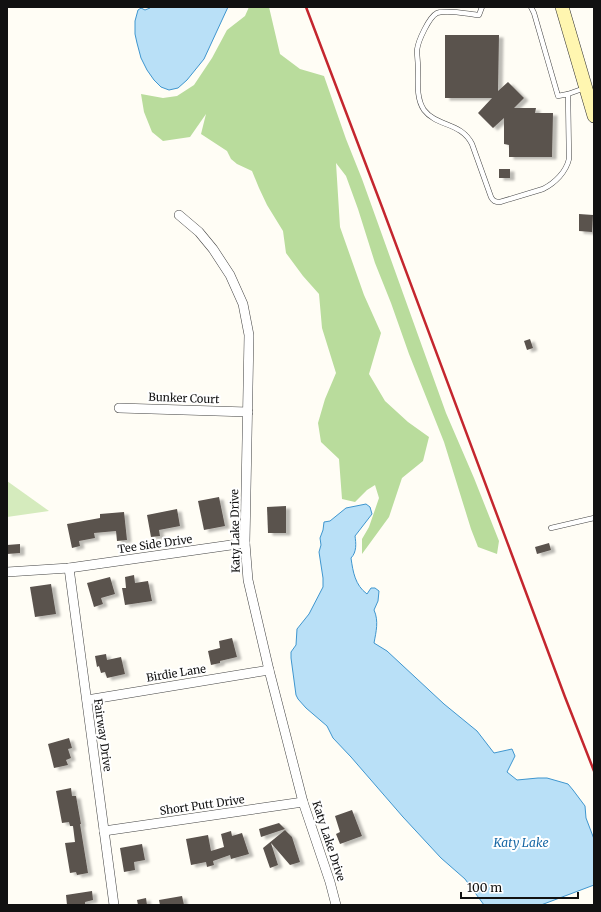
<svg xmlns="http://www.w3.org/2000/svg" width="601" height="912" font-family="Merriweather,serif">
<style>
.green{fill:#d5ebbd}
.forest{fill:#b9dc9c}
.water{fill:#b9e0f7;stroke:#3f96cf}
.building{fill:#5a524d;filter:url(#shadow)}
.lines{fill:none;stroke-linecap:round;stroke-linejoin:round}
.service-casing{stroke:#444;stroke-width:5.5}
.minor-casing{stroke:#444;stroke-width:10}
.secondary-casing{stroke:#333;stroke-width:14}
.service{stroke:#fff;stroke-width:4.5}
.minor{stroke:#fff;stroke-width:9}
.secondary{stroke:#fff6b0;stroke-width:13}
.rail{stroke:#c4262e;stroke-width:2.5}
.labels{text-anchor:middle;stroke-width:4;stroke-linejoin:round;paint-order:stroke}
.street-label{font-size:11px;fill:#111;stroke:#fff}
.water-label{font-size:12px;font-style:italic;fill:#1768a6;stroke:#fff}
</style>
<defs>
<filter id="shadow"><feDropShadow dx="4.5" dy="2.5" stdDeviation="1" flood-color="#0004"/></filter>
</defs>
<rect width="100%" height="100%" fill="#fffdf5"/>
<polygon class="green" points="7,481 49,511 7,517"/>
<polygon class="forest" points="249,7 269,7 280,54 300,69 324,76 346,139 362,179 446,413 474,478 499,541 497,554 478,547 471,529 444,442 409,354 391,303 375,263 358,209 346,176 336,163 340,227 364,295 381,333 369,374 385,401 408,422 429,437 423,461 402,478 389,517 362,554 362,539 369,527 379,498 375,485 367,490 355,502 342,499 339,459 321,442 318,423 325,399 336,373 322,328 319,294 303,276 286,253 283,231 267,205 259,188 252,171 237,164 231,159 227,151 201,134 206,114 190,137 163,141 152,132 144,112 141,94 163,98 177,96 194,85 212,58 227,30 245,16"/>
<g class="water">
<polygon points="151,7 228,7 204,59 187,80 178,88 169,90 161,87 154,80 147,70 141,58 137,43 135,34 135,21 138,10 141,8 145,10 150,8"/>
<path d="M 366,504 L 370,507 L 372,514 L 355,536 C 356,543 357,552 351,558 C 353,572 355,585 367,594 L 371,588 L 375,588 L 379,591 L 378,601 L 374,610 C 379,621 376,632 374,643 L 387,651 L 444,704 L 477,731 L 494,753 L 512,749 L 515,756 L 507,772 L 517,780 L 538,778 L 547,778 L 568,784 L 573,790 L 585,806 L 586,818 L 594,839 L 594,885 L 541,905 L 484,905 L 465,879 L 441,858 L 403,817 L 351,757 L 333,738 L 327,726 L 306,708 L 298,699 L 296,695 L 291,658 L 291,652 L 296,645 L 297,629 L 309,614 L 323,587 L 323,578 L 319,552 L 321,545 L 320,538 L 323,530 L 324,522 L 330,521 L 346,508 Z"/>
</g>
<g class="building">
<polygon points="445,35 499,35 498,91 508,82 524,98 514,108 536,108 535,113 553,113 552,157 509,157 509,145 504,144 504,118 493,128 478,113 492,98 445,98"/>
<rect x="499" y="169" width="11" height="9"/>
<polygon points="579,214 593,215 592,232 579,231"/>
<polygon points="530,339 533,348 527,350 524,341"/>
<polygon points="219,497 225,526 204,530 198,501"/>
<polygon points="286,506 286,533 268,533 267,507"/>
<polygon points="177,509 180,526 159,530 160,536 151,537 147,515"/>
<polygon points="124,512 127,540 117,541 116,531 94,533 95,538 79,541 80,546 72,548 67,524 100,518 100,514"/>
<polygon points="549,543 551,550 537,554 535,547"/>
<polygon points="20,544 20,553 7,554 7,545"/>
<polygon points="134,575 135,583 148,581 152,601 125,605 122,588 126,588 125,577"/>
<polygon points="110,577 115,594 101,598 103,604 94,607 87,583"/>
<polygon points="51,584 56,614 35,617 30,587"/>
<polygon points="232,638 237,657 220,661 220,663 211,665 208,651 220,648 219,641"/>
<polygon points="106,654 107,660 121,657 125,674 107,678 105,672 101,673 99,666 97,667 95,656"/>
<polygon points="69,738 72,748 68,749 71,758 66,760 68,765 54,768 48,744"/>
<polygon points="71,788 72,796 76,796 81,824 80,824 88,873 77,875 76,872 70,873 65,843 75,842 73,826 70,826 69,822 62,823 56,791"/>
<polygon points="352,810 362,836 340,844 336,834 340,832 335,816"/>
<polygon points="279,823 285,829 261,837 259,829"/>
<polygon points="285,830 292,837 300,862 290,865 271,843 278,865 270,868 263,848"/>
<polygon points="231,831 232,836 242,833 249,854 231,859 230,855 213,861 214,865 207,867 206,862 191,865 186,839 208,835 211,851 224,847 221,834"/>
<polygon points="142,844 145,860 134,862 135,870 124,872 120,848"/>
<polygon points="92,891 93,900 85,902 85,905 67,905 66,895"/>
<polygon points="182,896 184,905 160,905 159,900"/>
<polygon points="146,898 147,905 138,905 137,900"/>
</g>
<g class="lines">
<g class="service-casing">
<g id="service">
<path d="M 482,7 L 479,15 C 468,14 447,9 437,13 C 429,17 418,41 417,50 C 417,56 418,62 418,68 C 418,82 416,98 424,110 C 437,127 461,122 472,144 L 491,197 C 493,201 495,202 500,202 L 543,189 C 555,183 566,172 569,159 L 568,94 L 558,96 L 534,13 L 531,7"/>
<polyline points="568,94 585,88"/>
<polyline points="551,528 594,518"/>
</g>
</g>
<g class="minor-casing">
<g id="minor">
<polyline points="179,215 199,232 213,249 230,275 243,304 249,335 245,543 248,580 269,670 303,802 330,882 336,905"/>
<polyline points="119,408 248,412"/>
<polyline points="69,568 114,905"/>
<polyline points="7,572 69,568 245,543"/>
<polyline points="87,700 269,670"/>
<polyline points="104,831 303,802"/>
</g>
</g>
<g class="secondary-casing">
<polyline id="secondary" points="562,7 594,116"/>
</g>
<use href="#service" class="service"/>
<use href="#minor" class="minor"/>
<use href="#secondary" class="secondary"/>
<polyline class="rail" points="306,7 382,207 565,697 594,771"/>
</g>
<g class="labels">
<g class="street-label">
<text transform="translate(184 398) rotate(2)" y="4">Bunker Court</text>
<text transform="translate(235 531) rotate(-91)" y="4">Katy Lake Drive</text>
<text transform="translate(155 544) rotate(-8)" y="4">Tee Side Drive</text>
<text transform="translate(176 673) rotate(-9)" y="4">Birdie Lane</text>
<text transform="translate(103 735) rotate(82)" y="4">Fairway Drive</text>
<text transform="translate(202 805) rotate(-8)" y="4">Short Putt Drive</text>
<text transform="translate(329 841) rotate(72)" y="4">Katy Lake Drive</text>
</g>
<g class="water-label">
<text x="521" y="847">Katy Lake</text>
</g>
</g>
<rect width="601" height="912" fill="none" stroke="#111111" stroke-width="16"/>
<path d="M461 892v6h117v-6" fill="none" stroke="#111111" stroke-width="2"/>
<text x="467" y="892" font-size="12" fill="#111111" stroke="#ffffff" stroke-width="3" paint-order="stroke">100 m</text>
</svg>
